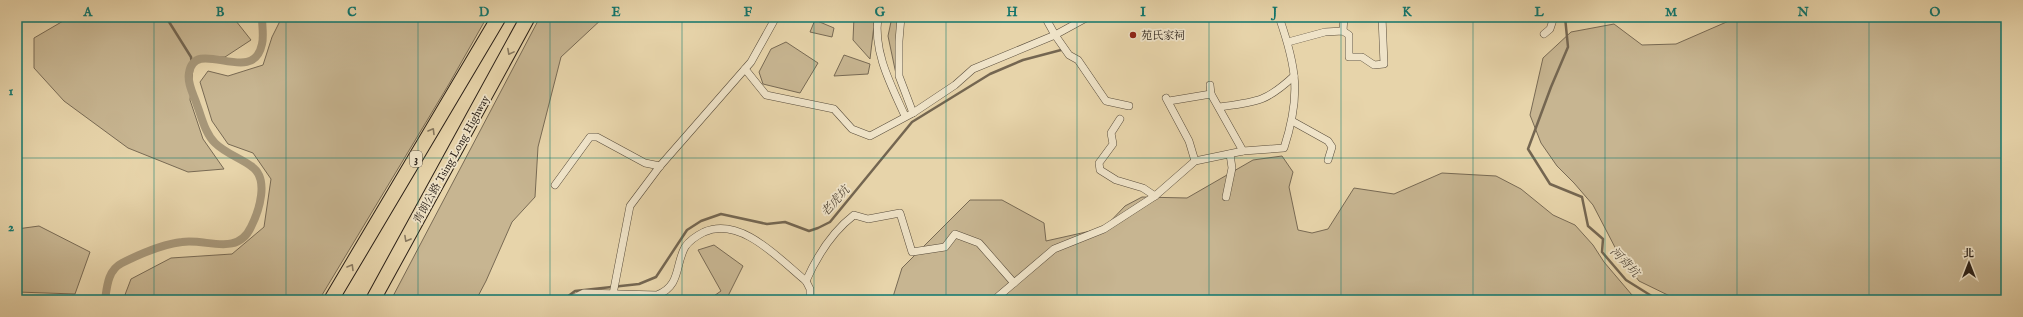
<svg xmlns="http://www.w3.org/2000/svg" width="2023" height="317" font-family="'IM FELL English','Noto Serif TC',serif">
<style>
.green{fill:#c7b591;stroke:#786a54}
.lines{fill:none;stroke-linecap:round;stroke-linejoin:round}
.stream{stroke:#746651;stroke-width:2.5}
.canal{stroke:#a69678;stroke-width:8}
.street-casing{stroke:#584c3b;stroke-width:8}
.highway-casing{stroke:#281e16;stroke-width:16}
.street{stroke:#efe3c8;stroke-width:7}
.highway{stroke:#e7d4aa;stroke-width:14}
.oneway{stroke:#887960}
.grid{fill:none;stroke:#0f766e;stroke-width:1;stroke-opacity:0.55}
.poi-dot{fill:#8f2418;stroke:#efe3c8;stroke-width:1.5}
.labels{text-anchor:middle;stroke-width:3.5;stroke-linejoin:round;paint-order:stroke}
.shield{fill:#efe3c8;stroke:#64594b;stroke-width:1}
.shield-label{font-size:10px;font-weight:bold;fill:#281e16}
.poi-label{font-size:11px;fill:#281e16;stroke:#efe3c8;text-anchor:start}
.street-label{font-size:11px;fill:#281e16;stroke:#efe3c8}
.water-label{font-size:12px;font-style:italic;fill:#544838;stroke:#efe3c8}
.neatline{fill:none;stroke:#0f766e;stroke-width:1.5}
.grid-label{font-size:13px;text-anchor:middle;font-weight:bold;fill:#0f766e}
</style>
<rect width="100%" height="100%" fill="#e7d4aa"/>
<filter id="stains"><feTurbulence type="fractalNoise" baseFrequency=".005" numOctaves="4"/><feColorMatrix values="0 0 0 0 .2 0 0 0 0 .09 0 0 0 0 .02 0 0 0 .5 -.17"/></filter>
<radialGradient id="worn" r=".72"><stop offset=".6" stop-color="#630" stop-opacity="0"/><stop offset="1" stop-color="#630" stop-opacity=".3"/></radialGradient>
<g class="green">
<polygon points="70,17 237,17 236,21 251,40 225,57 204,57 193,68 190,100 203,139 224,169 188,172 128,148 64,101 34,68 34,38"/>
<polygon points="282,17 368,17 388,21 390,17 487,17 449,84 319,300 123,300 131,279 171,258 232,254 264,227 271,179 253,153 228,144 212,121 200,82 208,71 228,76 263,65 272,37"/>
<polygon points="540,17 604,17 561,57 538,147 535,197 512,222 486,281 476,300 391,300"/>
<polygon points="854,17 875,17 870,59 853,40"/>
<polygon points="892,17 902,17 896,74 888,36"/>
<polygon points="1738,17 2006,17 2006,300 1678,300 1639,281 1619,255 1593,205 1574,183 1557,166 1541,143 1530,115 1543,58 1571,32 1614,24 1642,45 1676,44"/>
<polygon points="815,20 834,28 832,37 810,32"/>
<polygon points="786,42 818,63 800,93 763,84 759,72 771,49"/>
<polygon points="844,55 870,64 868,74 834,76"/>
<polygon points="1282,156 1293,172 1289,187 1298,230 1312,233 1328,229 1354,188 1394,194 1442,173 1496,176 1521,189 1553,215 1575,225 1593,245 1604,262 1632,295 1639,300 892,300 902,268 970,200 1002,200 1044,223 1046,241 1104,228 1125,206 1142,197 1187,198 1253,160"/>
<polygon points="39,226 90,252 75,294 17,292 17,229"/>
<polygon points="714,245 743,266 726,300 708,300 721,291 698,250"/>
</g>
<g class="lines">
<g class="stream">
<polyline points="166,17 191,57 192,65"/>
<polyline points="1565,17 1568,47 1551,87 1528,149 1550,184 1582,197 1588,226 1603,239 1602,252 1626,280 1658,300"/>
<polyline points="563,300 575,291 639,284 656,277 687,230 701,221 721,214 767,224 785,222 809,231 818,228 830,222 912,122 990,74 1023,60 1061,50"/>
</g>
<path class="canal" d="M 105,300 C 107,286 108,270 122,263 C 140,254 163,244 182,242 C 206,238 237,257 251,227 C 259,211 270,178 251,166 C 240,158 225,153 215,143 C 205,133 202,118 197,105 C 194,95 187,84 189,73 C 195,35 253,88 262,44 C 264,36 262,26 262,17"/>
<g class="street-casing">
<g id="street">
<path d="M 878,17 C 873,52 891,85 905,116"/>
<polyline points="901,17 899,41 899,76 913,113"/>
<polyline points="1045,17 1055,35 1069,55 1078,60 1106,101 1129,106"/>
<polyline points="1343,31 1344,17"/>
<polyline points="1544,34 1550,29 1554,17"/>
<polyline points="1288,42 1325,32 1343,31 1349,35 1349,57 1362,57 1374,65 1384,64 1382,17"/>
<polyline points="745,69 766,95 834,109 852,129 870,136 913,113 955,85 973,69 1055,35 1088,17"/>
<polyline points="1210,85 1211,94 1243,151"/>
<polyline points="1166,98 1189,141 1195,161"/>
<polyline points="1169,101 1211,94"/>
<path d="M 1219,107 C 1257,102 1266,102 1294,76"/>
<polyline points="1120,119 1111,133 1113,144 1099,163 1100,170 1116,180 1143,188 1155,196"/>
<polyline points="1292,121 1328,141 1332,147 1328,160"/>
<polyline points="555,185 590,137 597,137 645,163 660,166"/>
<polyline points="1226,197 1232,168 1230,154"/>
<path d="M 806,281 C 817,256 832,232 854,215 L 868,219 L 900,213 L 912,252 L 945,247 L 955,234 L 979,243 L 1014,283"/>
<polyline points="613,294 630,206 660,166 751,62 776,17"/>
<path d="M 570,300 L 584,293 L 657,295 C 681,286 675,265 685,247 C 689,241 698,235 704,232 C 741,216 779,259 806,281 L 810,289 L 810,300"/>
<path d="M 994,300 L 1054,249 L 1104,229 L 1155,196 L 1195,161 L 1243,151 L 1284,148 C 1301,96 1297,68 1279,17"/>
</g>
</g>
<g class="highway-casing">
<g id="highway">
<polyline points="331,300 499,17"/>
<polyline points="373,300 528,17"/>
</g>
</g>
<use href="#street" class="street"/>
<use href="#highway" class="highway"/>
</g>
<defs><path id="oneway-chevron" d="M-2-3.5L2.5 0L-2 3.5" fill="none" stroke-width="1.6" stroke-linecap="round" stroke-linejoin="round"/></defs>
<g class="oneway">
<use href="#oneway-chevron" transform="translate(510 52) rotate(118)"/>
<use href="#oneway-chevron" transform="translate(432 131) rotate(-59)"/>
<use href="#oneway-chevron" transform="translate(407 239) rotate(119)"/>
<use href="#oneway-chevron" transform="translate(351 267) rotate(-59)"/>
</g>
<path class="grid" d="M 154,17 L 154,300M 286,17 L 286,300M 418,17 L 418,300M 550,17 L 550,300M 682,17 L 682,300M 814,17 L 814,300M 946,17 L 946,300M 1077,17 L 1077,300M 1209,17 L 1209,300M 1341,17 L 1341,300M 1473,17 L 1473,300M 1605,17 L 1605,300M 1737,17 L 1737,300M 1869,17 L 1869,300M 17,158 L 2006,158"/>
<circle class="poi-dot" cx="1133" cy="35" r="4"/>
<g class="labels">
<rect class="shield" x="410" y="151" width="12" height="16" rx="3"/>
<g class="shield-label">
<text x="416" y="163">3</text>
</g>
<g class="poi-label">
<text x="1141" y="39">苑氏家祠</text>
</g>
<g class="street-label">
<text transform="translate(451 159) rotate(-61)" y="4">青朗公路 Tsing Long Highway</text>
</g>
<g class="water-label">
<text transform="translate(835 201) rotate(-48)" y="4">老虎坑</text>
<text transform="translate(1625 262) rotate(46)" y="4">河背坑</text>
</g>
</g>
<rect width="2023" height="317" fill="none" stroke="#e7d4aa" stroke-width="44"/>
<g transform="translate(1969 263)" stroke="#efe3c8" stroke-width="3" paint-order="stroke">
<path d="M0-3L7 15L0 10L-7 15Z" fill="#281e16"/>
<text y="-6" font-size="11" font-weight="bold" text-anchor="middle" fill="#281e16">北</text>
</g>
<rect x="22" y="22" width="1979" height="273" class="neatline"/>
<g class="grid-label">
<text x="88" y="16">A</text>
<text x="220" y="16">B</text>
<text x="352" y="16">C</text>
<text x="484" y="16">D</text>
<text x="616" y="16">E</text>
<text x="748" y="16">F</text>
<text x="880" y="16">G</text>
<text x="1012" y="16">H</text>
<text x="1143" y="16">I</text>
<text x="1275" y="16">J</text>
<text x="1407" y="16">K</text>
<text x="1539" y="16">L</text>
<text x="1671" y="16">M</text>
<text x="1803" y="16">N</text>
<text x="1935" y="16">O</text>
<text x="11" y="95">1</text>
<text x="11" y="231">2</text>
</g>
<rect width="100%" height="100%" filter="url(#stains)"/>
<rect width="100%" height="100%" fill="url(#worn)"/>
</svg>
